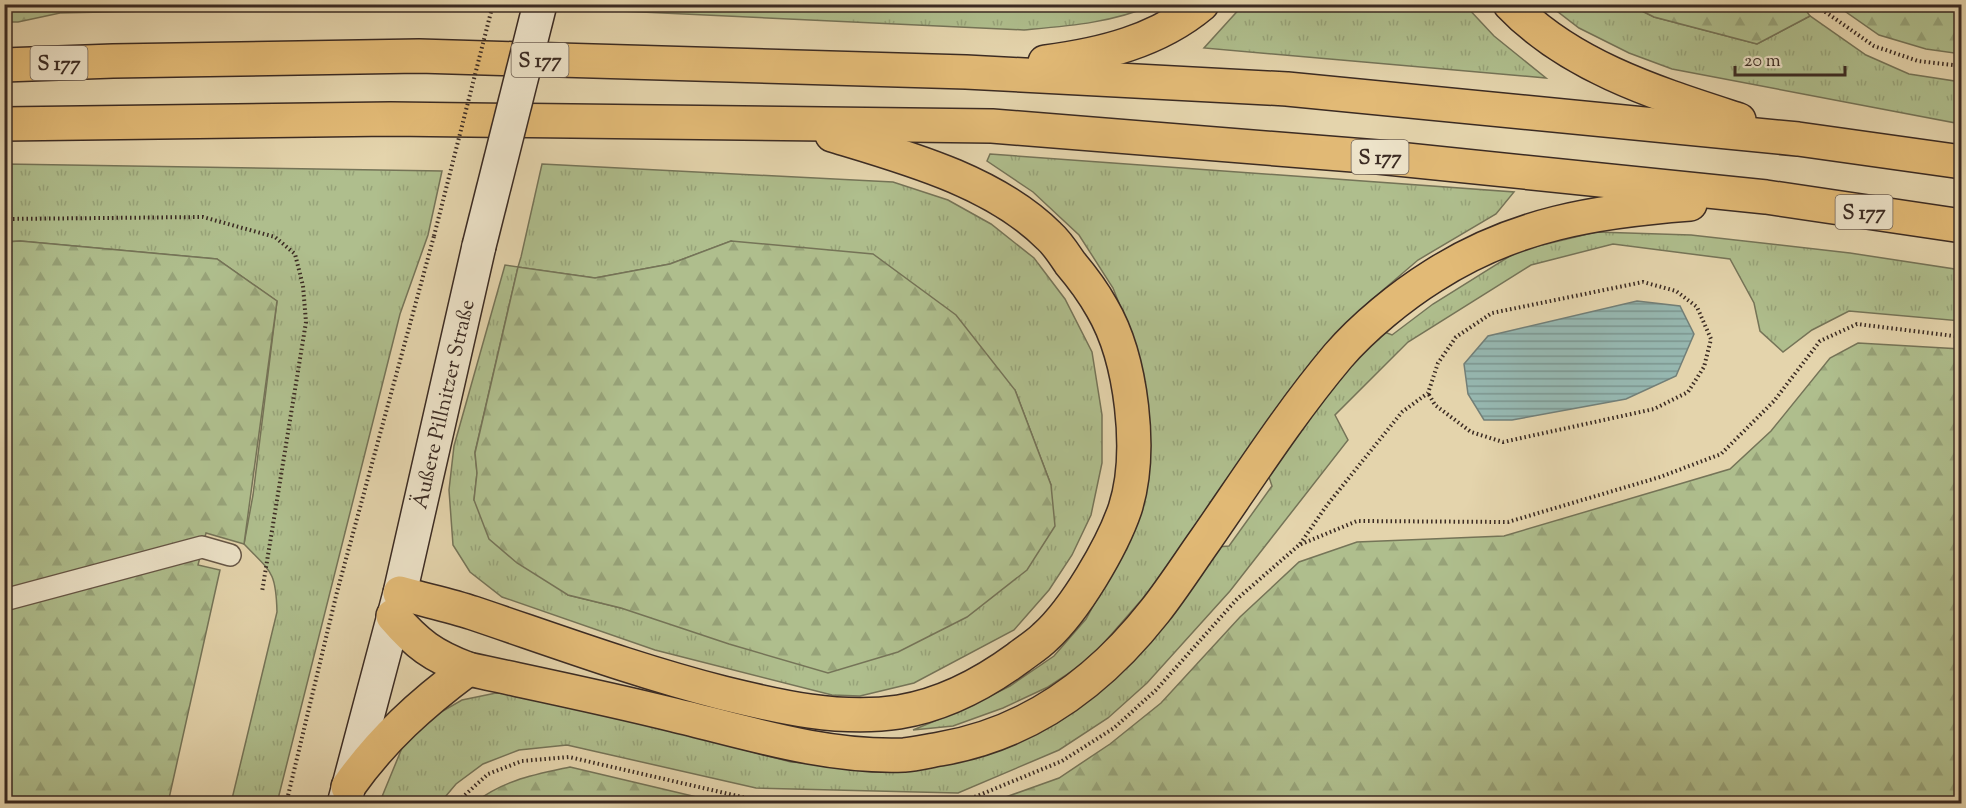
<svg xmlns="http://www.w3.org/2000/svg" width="1966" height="808" font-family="'Sorts Mill Goudy',serif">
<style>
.grass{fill:url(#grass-tufts);stroke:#757458;stroke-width:1.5;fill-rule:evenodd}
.forest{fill:url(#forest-firs);stroke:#757458;stroke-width:1.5}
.water{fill:url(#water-rules);stroke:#727f78;stroke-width:1.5}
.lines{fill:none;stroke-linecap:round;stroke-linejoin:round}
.service-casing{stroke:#655545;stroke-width:24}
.secondary-casing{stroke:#3b2b23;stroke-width:36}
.trunk-casing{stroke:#3b2b23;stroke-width:36}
.path{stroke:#3b2b23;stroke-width:4;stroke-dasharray:1.5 3;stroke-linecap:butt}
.service{stroke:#ede3c9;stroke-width:21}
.secondary{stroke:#ede3c9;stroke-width:33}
.trunk{stroke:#e2ba76;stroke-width:33}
.secondary-bridge-casing{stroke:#3b2b23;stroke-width:36;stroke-linecap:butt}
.path-bridge{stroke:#3b2b23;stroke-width:4;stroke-dasharray:1.5 3;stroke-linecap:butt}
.secondary-bridge{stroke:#ede3c9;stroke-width:33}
.labels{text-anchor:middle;stroke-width:4.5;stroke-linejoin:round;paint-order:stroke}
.shield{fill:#ede3c9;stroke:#706255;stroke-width:1.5}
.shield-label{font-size:20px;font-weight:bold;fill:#3b2b23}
.street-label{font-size:21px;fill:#3b2b23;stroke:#ede3c9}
</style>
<defs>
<pattern id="grass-tufts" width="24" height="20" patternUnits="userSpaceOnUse" patternTransform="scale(1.5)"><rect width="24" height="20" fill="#afbe8d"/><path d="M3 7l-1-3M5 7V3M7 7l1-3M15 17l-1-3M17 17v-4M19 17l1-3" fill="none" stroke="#97a379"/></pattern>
<pattern id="forest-firs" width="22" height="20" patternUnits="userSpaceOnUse" patternTransform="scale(1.5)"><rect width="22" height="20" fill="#afbe8d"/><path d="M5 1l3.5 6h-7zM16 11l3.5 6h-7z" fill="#97a379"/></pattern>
<pattern id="water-rules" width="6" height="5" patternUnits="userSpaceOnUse" patternTransform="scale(1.5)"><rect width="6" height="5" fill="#96b7b0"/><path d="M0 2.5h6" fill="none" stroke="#7c958f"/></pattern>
</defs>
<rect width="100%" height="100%" fill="#e4d4ac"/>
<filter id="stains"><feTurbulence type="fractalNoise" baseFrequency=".00333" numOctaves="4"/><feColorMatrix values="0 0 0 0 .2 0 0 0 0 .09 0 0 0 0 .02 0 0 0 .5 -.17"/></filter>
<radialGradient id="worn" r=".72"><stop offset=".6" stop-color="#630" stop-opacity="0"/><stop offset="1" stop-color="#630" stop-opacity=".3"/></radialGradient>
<g class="grass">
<path d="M 579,5 L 579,4 L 1153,5 C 1111,23 1068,26 1024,30 L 578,9 Z"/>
<polygon points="1243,5 1465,5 1494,36 1546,78 1204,48"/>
<polygon points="1549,5 1630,5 1654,17 1757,44 1810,16 1866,55 1909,74 1961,82 1961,124 1672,69 1629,53 1579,28"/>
<polygon points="990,154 1514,192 1496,214 1418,260 1369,302 1288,392 1151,589 1089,660 1048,687 1003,708 953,726 913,730 966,708 1010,686 1054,656 1086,619 1120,556 1147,422 1136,346 1113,288 1079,235 1033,192 987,161"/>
<path d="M 5,164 L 442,171 L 428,235 L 400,314 L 277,803 L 231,803 L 277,612 C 276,571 271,572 244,544 L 253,495 L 277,301 L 217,259 L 20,241 L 5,242 Z"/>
<path d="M 542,164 L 893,182 L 948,200 L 991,224 L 1034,258 L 1065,299 L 1092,352 L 1102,415 L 1102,463 L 1091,515 L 1072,555 L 1049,590 L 1014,630 L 914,683 L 860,696 L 832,695 L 655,650 L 502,597 L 470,572 L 453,545 L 449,490 L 454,446 L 505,265 L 518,267 L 521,257 ZM 731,241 L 1015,390 L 1051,485 L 621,608 L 568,595 L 474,500 L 477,473 L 475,452 L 518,267 L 595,278 L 670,264 Z"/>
<polygon points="1596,232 1691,235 1850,253 1961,270 1961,321 1849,311 1812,330 1783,352 1760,331 1754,303 1730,259 1613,244 1531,265 1408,342 1335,415 1348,440 1230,591 1147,683 1108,718 1059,750 958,793 756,788 567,745 519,750 483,764 456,784 440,803 379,804 402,748 434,716 462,700 496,693 522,694 565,703 791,762 871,768 1013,745 1077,709 1109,684 1141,652 1217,547 1229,546 1272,486 1268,474 1351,364 1382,331 1392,335 1433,304 1518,251"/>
</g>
<g class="forest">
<polygon points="5,4 481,4 481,5 480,11 192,10 60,13 18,22 5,22"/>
<polygon points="1630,5 1802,5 1810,16 1757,44 1654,17"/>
<polygon points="1836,5 1961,5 1961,54 1926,49 1879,35"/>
<polygon points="20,241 217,259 277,301 244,544 206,533 198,565 220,570 168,803 5,804 5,242"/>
<polygon points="731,241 873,254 956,315 1015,390 1051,485 1055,526 1027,570 967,617 898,652 828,673 729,644 621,608 568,595 517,563 489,539 474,500 477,473 475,453 518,267 595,278 670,264"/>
<polygon points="1858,343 1961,349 1961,803 989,803 1059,778 1110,744 1161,703 1240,617 1299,562 1357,542 1504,536 1730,469 1771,431 1830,358"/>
<path d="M 570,767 L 722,803 L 474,803 C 504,780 533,775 570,767 Z"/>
</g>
<polygon class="water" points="1637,301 1680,306 1694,334 1676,376 1626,399 1512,420 1484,420 1468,394 1464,364 1488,336"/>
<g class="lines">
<g class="service-casing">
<polyline id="service" points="4,600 202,547 230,555"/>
</g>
<g class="secondary-casing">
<polyline id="secondary" points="344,804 400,593 479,246"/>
</g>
<g class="trunk-casing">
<g id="trunk">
<path d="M 1510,4 C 1570,67 1659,94 1739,120"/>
<path d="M 1045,62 C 1101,55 1158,41 1202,4"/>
<polyline points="4,65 113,61 419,56 966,72 1287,89 1798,139 1962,162"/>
<polyline points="4,124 391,119 992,126 1378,157 1766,197 1962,226"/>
<path d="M 400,593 C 424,600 449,605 473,613 C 556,641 637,671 723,693 C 780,707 840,721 899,712 C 942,705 984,683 1018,658 C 1027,651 1037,645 1045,637 C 1075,610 1112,547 1125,509 C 1143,453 1132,359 1102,308 C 1093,292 1082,277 1070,263 C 1064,254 1057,243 1049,236 C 994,181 905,157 832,135"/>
<path d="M 393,616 C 417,644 433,656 468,669 C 537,684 606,698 674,715 C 749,733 826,758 904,755 C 916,754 928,751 940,749 C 1029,734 1100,681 1155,611 C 1173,588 1189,563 1206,539 C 1249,477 1290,413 1338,356 C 1363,327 1401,296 1433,276 C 1514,224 1596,211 1690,204"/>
<path d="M 348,787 C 382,739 421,704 468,669"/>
</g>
</g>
<g class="path">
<polyline points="1814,4 1874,46 1918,61 1962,66"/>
<polyline points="4,219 203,217 275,237 295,254 303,286 306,322 262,592"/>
<polyline points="1300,544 1327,505 1402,412 1428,393 1438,363 1456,337 1492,313 1643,282 1676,291 1697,307 1711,339 1704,367 1688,392 1654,409 1503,442 1471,432 1435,405 1428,393"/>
<polyline points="286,804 337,592 434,236"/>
<polyline points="455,804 488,774 522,761 569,757 755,800 960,803 1062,761 1114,728 1156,690 1237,599 1299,545 1357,521 1508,522 1660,477 1721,454 1774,401 1820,341 1857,324 1962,337"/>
</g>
<use href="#service" class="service"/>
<use href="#secondary" class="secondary"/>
<use href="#trunk" class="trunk"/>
<g class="secondary-bridge-casing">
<polyline id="secondary-bridge" points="479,246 540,4"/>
</g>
<polyline class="path-bridge" points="434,236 493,4"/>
<use href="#secondary-bridge" class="secondary-bridge"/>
</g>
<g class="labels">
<g class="shield">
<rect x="511.5" y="43" width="57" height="34" rx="4.5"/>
<rect x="30.5" y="46" width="57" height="34" rx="4.5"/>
<rect x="1351.5" y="140" width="57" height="34" rx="4.5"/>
<rect x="1835.5" y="195" width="57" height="34" rx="4.5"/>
</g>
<g class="shield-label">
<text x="540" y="67">S 177</text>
<text x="59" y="70">S 177</text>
<text x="1380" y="164">S 177</text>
<text x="1864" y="219">S 177</text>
</g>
<g class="street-label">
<text transform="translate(443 404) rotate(-77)" y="7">Äußere Pillnitzer Straße</text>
</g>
</g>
<rect width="1966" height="808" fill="none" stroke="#e4d4ac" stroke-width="24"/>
<rect x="6" y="6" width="1954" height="796" fill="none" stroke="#3b2b23" stroke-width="3"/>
<rect x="12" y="12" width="1942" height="784" fill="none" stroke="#3b2b23" stroke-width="1.5"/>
<path d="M1735 66v9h110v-9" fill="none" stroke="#3b2b23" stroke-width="3"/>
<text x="1744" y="66" font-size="18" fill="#3b2b23" stroke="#ede3c9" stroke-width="4.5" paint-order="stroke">20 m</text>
<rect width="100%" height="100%" filter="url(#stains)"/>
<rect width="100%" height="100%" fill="url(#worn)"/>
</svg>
